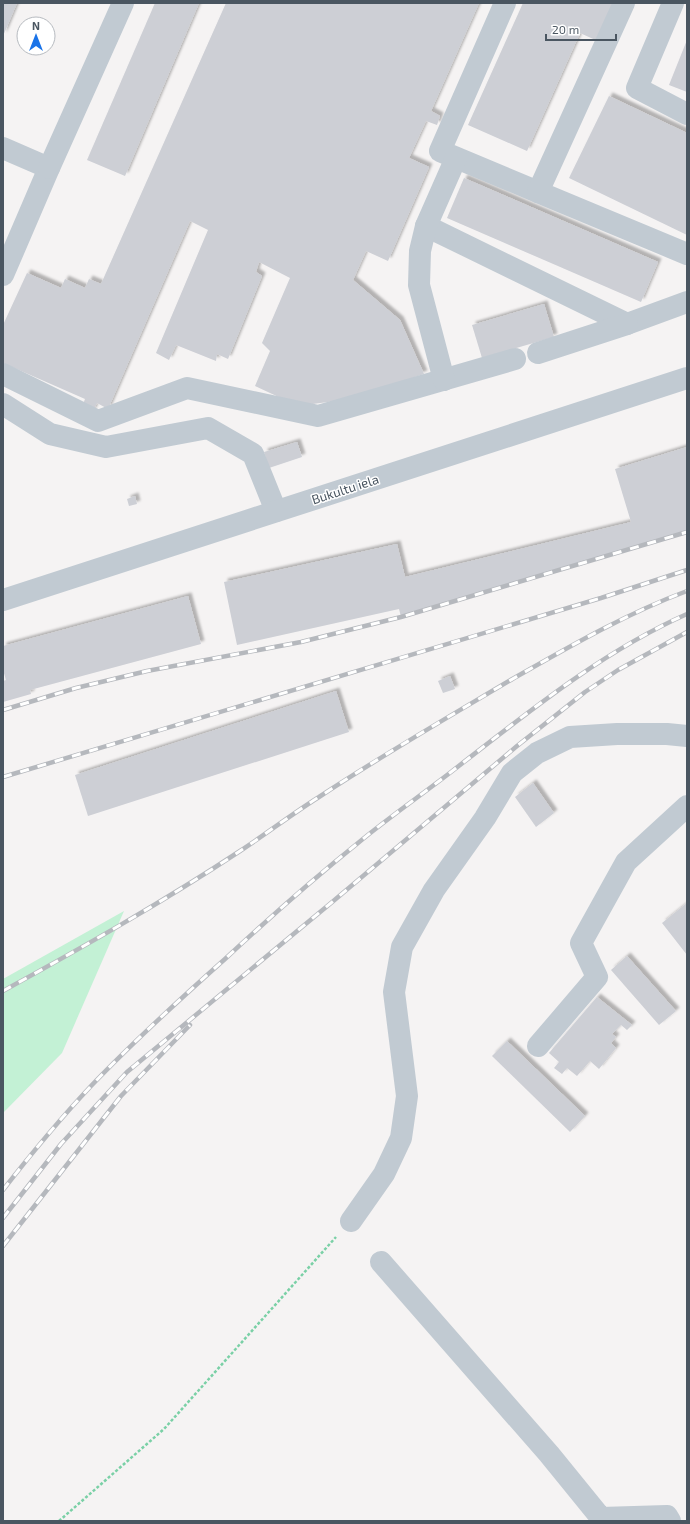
<svg xmlns="http://www.w3.org/2000/svg" width="690" height="1524" font-family="'Exo 2',sans-serif">
<style>
.green{fill:#c3f1d5}
.building{fill:#cdcfd5;filter:url(#shadow)}
.lines{fill:none;stroke-linecap:round;stroke-linejoin:round}
.path{stroke:#7ad0a6;stroke-width:2.5;stroke-dasharray:3 2;stroke-linecap:butt}
.minor{stroke:#c1cad2;stroke-width:22}
.rail-casing{stroke:#b5b8bd;stroke-width:4.5}
.rail{stroke:#fff;stroke-width:3;stroke-dasharray:9;stroke-linecap:butt}
.labels{text-anchor:middle;stroke-width:3;stroke-linejoin:round;paint-order:stroke}
.street-label{font-size:13px;fill:#4a5661;stroke:#fff}
</style>
<defs>
<filter id="shadow"><feDropShadow dx="3.5" dy="-3.5" stdDeviation="1" flood-color="#0004"/></filter>
</defs>
<rect width="100%" height="100%" fill="#f5f3f3"/>
<polygon class="green" points="124,911 62,1053 3,1113 3,979"/>
<g class="building">
<polygon points="3,3 17,3 3,36"/>
<polygon points="155,3 199,3 125,176 87,160"/>
<polygon points="226,3 479,3 431,111 440,116 437,125 426,121 409,158 429,167 388,261 366,251 353,280 400,320 424,374 350,399 298,406 255,386 270,351 262,343 290,278 259,262 256,272 262,276 228,359 217,354 216,361 176,345 169,360 156,353 208,230 190,221 108,409 97,403 92,412 82,407 85,399 3,363 3,325 27,273 61,288 65,279 85,288 89,279 101,284"/>
<polygon points="523,3 620,3 602,43 580,33 527,151 468,125"/>
<polygon points="687,40 687,92 669,85"/>
<polygon points="609,96 687,133 687,235 569,178"/>
<polygon points="464,178 658,262 641,302 447,218"/>
<polygon points="544,304 554,337 482,358 472,325"/>
<polygon points="297,442 302,457 269,468 264,452"/>
<polygon points="687,447 687,532 401,617 399,609 237,645 224,582 397,544 405,577 631,522 615,469"/>
<polygon points="135,496 137,504 129,506 127,499"/>
<polygon points="188,596 201,644 30,690 31,694 3,702 3,681 6,680 3,670 3,646"/>
<polygon points="450,676 455,689 443,693 438,681"/>
<polygon points="336,691 349,732 88,816 75,775"/>
<polygon points="533,783 554,813 536,827 515,797"/>
<polygon points="687,903 687,955 662,923"/>
<polygon points="627,956 676,1011 659,1025 611,970"/>
<polygon points="597,997 632,1025 627,1030 621,1025 612,1034 616,1037 611,1043 616,1048 599,1069 590,1061 577,1076 567,1068 562,1074 554,1068 559,1062 549,1053"/>
<polygon points="507,1041 585,1116 570,1132 492,1056"/>
</g>
<g class="lines">
<polyline class="path" points="59,1521 164,1429 336,1237"/>
<g class="minor">
<polyline points="505,3 440,151 538,192"/>
<polyline points="624,3 538,192 687,254"/>
<polyline points="673,3 637,88 687,114"/>
<polyline points="3,148 49,168 3,275"/>
<polyline points="49,168 123,3"/>
<polyline points="426,226 627,324 687,302"/>
<polyline points="538,353 627,324"/>
<polyline points="3,374 98,421 187,388 318,416 515,359"/>
<polyline points="444,380 419,285 420,251 426,226 456,158"/>
<polyline points="3,404 50,434 106,447 208,428 253,454 276,511"/>
<polyline points="3,600 687,378"/>
<polyline points="538,1046 597,977 581,943 626,862 687,806"/>
<polyline points="351,1221 384,1174 401,1138 407,1096 394,992 402,947 434,890 485,818 512,773 537,753 570,737 617,734 667,734 687,736"/>
<polyline points="381,1262 549,1454 601,1518 667,1516 670,1521"/>
</g>
<g class="rail-casing">
<g id="rail">
<polyline points="3,710 76,688 147,671 301,642 401,617 687,532"/>
<polyline points="3,777 601,598 687,570"/>
<path d="M 3,991 C 83,947 163,902 240,851 C 266,834 292,814 319,797 C 381,756 445,719 509,681 C 567,648 625,614 687,591"/>
<path d="M 3,1190 C 31,1154 60,1119 91,1086 C 133,1042 179,1000 225,959 C 268,919 312,880 358,843 C 388,818 420,796 451,772 C 526,714 601,652 687,614"/>
<polyline points="3,1218 61,1144 127,1072 331,903 517,746 585,692 618,670 687,632"/>
<polyline points="3,1246 121,1096 190,1025"/>
</g>
</g>
<use href="#rail" class="rail"/>
</g>
<g class="labels">
<g class="street-label">
<text transform="translate(345 489) rotate(-18)" y="5">Bukultu iela</text>
</g>
</g>
<rect width="690" height="1524" fill="none" stroke="#4a5661" stroke-width="8"/>
<g transform="translate(36 36)"><circle r="19" fill="#ffffff" stroke="#b7bbc0"/>
<path d="M0-3L7 15L0 10L-7 15Z" fill="#1a73e8"/>
<text y="-6" font-size="11" font-weight="bold" text-anchor="middle" fill="#4a5661">N</text>
</g>
<path d="M546 34v6h70v-6" fill="none" stroke="#4a5661" stroke-width="2"/>
<text x="552" y="34" font-size="12" fill="#4a5661" stroke="#ffffff" stroke-width="3" paint-order="stroke">20 m</text>
</svg>
